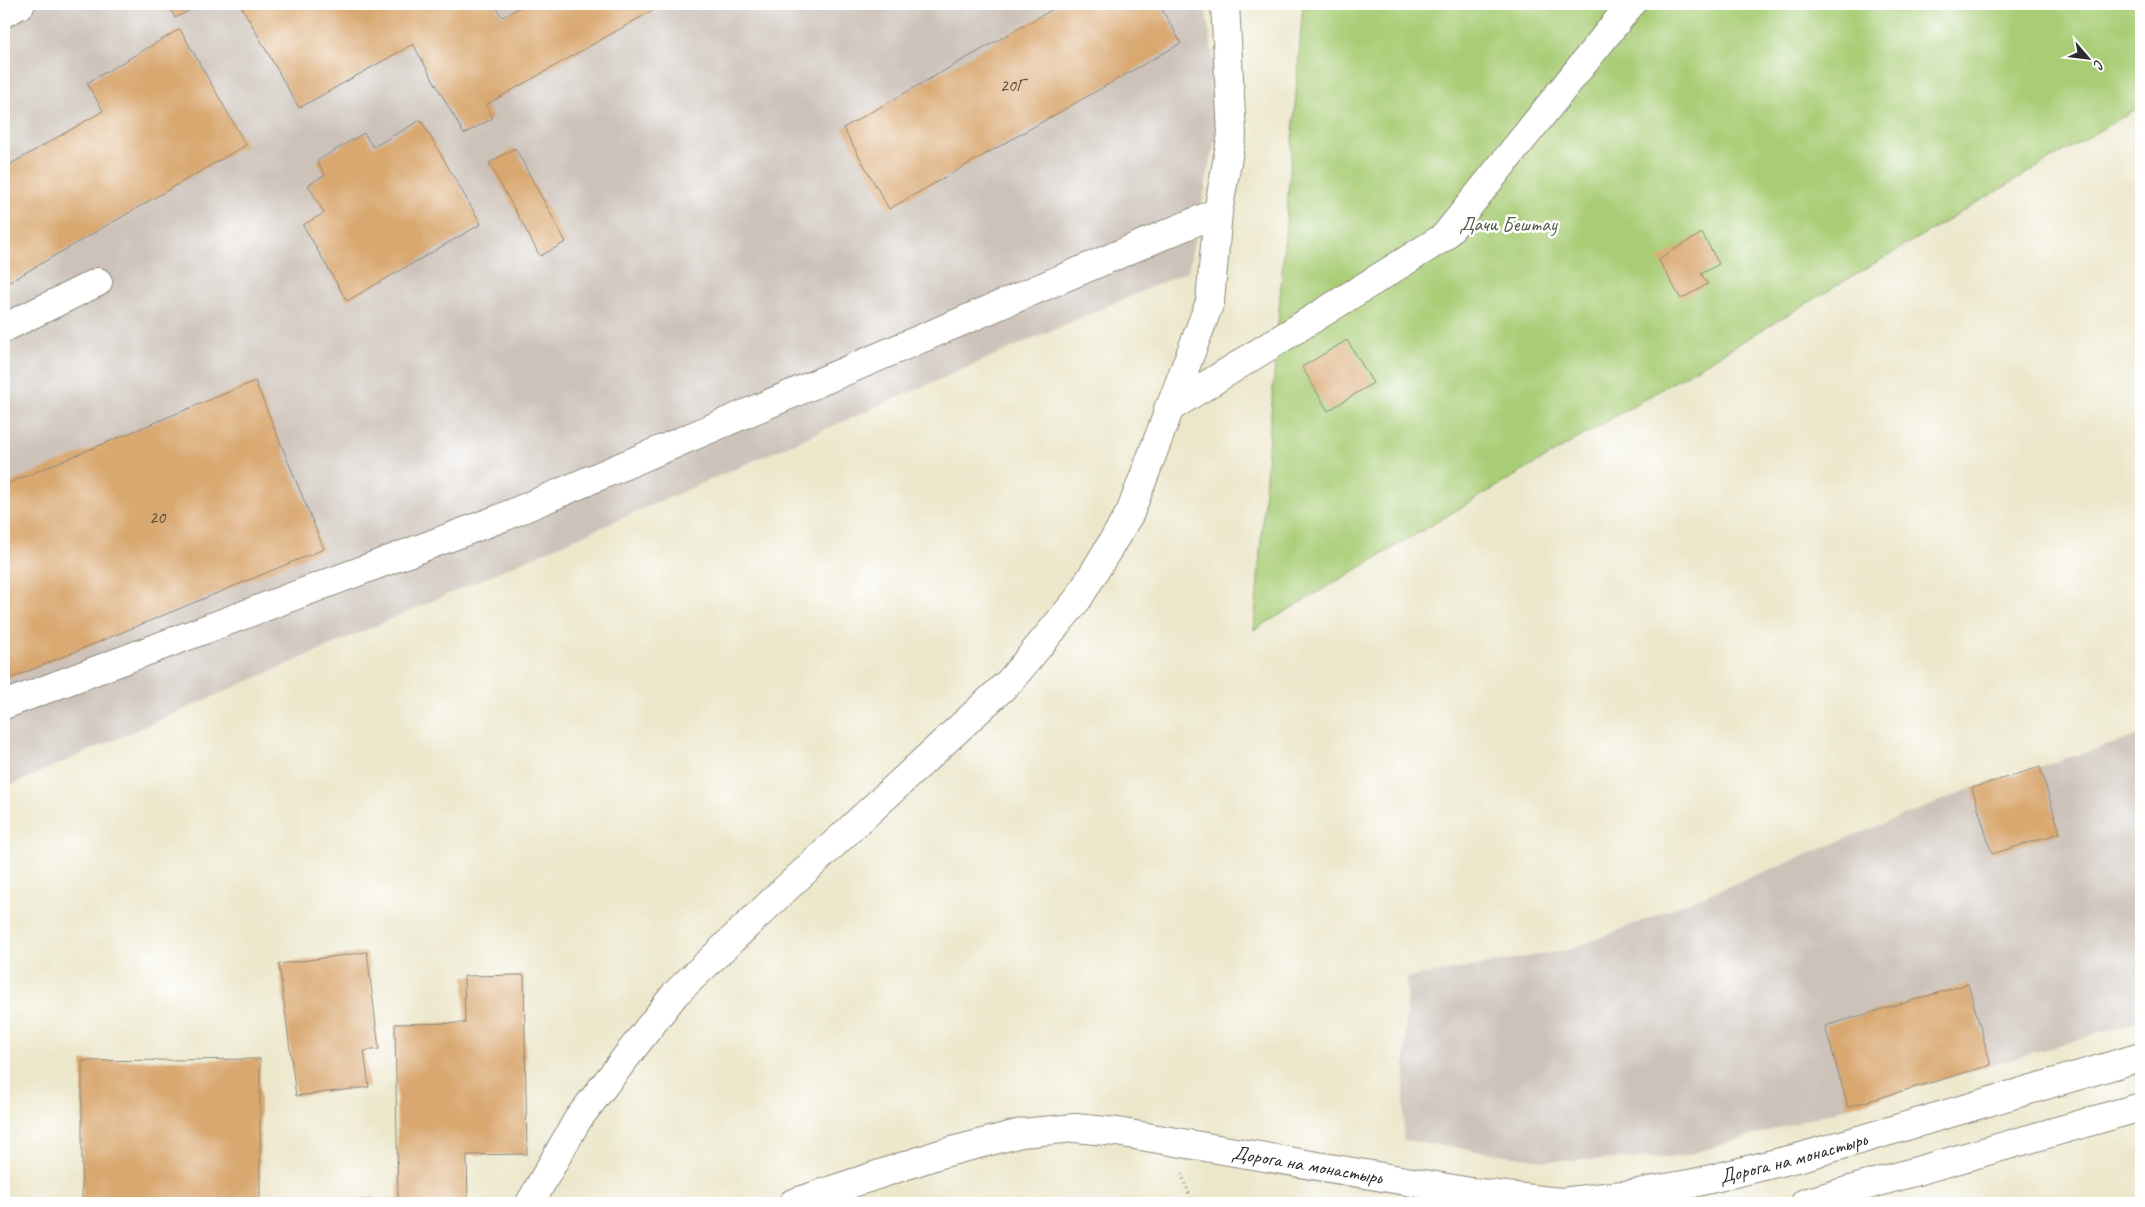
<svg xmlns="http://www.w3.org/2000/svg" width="2145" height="1207" font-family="Caveat,sans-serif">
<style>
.industrial{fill:#ccc2b9}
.green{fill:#a9cd76;stroke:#6a7c50}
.building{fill:#d9a770}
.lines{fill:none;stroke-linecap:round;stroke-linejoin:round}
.minor-casing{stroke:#8c897b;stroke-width:30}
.path{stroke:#8c897b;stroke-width:3;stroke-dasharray:1 4;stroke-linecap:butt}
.minor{stroke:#fff;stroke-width:28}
.labels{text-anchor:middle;stroke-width:5;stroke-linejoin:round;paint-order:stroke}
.number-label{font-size:18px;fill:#564a3c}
.park-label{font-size:20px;fill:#515c42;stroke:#fff}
.street-label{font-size:20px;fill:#2b2b2b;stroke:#fff}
</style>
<rect width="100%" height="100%" fill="#fff"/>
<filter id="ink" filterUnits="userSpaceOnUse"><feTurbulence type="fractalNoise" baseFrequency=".02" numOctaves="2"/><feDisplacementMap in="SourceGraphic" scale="10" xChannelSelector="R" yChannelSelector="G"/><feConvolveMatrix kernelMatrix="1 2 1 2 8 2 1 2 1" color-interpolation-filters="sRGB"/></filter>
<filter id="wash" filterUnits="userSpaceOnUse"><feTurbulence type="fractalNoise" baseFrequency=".0096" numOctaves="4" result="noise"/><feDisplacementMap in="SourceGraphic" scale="20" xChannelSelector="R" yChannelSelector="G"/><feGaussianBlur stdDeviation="1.12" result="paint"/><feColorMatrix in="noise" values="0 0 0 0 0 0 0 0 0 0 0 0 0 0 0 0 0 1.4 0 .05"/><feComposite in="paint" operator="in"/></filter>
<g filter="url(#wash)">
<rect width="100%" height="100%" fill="#ece7cb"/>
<g class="industrial">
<polygon points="4,4 1205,4 1221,109 1188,271 4,788"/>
<polygon points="2141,735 2141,1021 1680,1157 1549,1161 1403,1140 1407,978 1572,949 1972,788"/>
</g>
<polygon class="green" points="1303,4 2141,4 2141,106 1254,630"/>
<g id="blocks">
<g class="building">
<polygon points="168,4 201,4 175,18"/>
<polygon points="240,4 494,4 502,17 526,4 664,4 486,105 493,118 464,134 413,44 299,108"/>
<polygon points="1062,4 1159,4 1181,43 889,209 843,128"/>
<polygon points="180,29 246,145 4,285 4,168 103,111 87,83"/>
<polygon points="421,120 481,224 347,301 303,225 324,213 308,185 325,175 317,161 364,133 373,147"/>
<polygon points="515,148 566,242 540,256 489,163"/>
<polygon points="1702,233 1719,264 1701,274 1708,284 1681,299 1658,259"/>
<polygon points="1347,340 1373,383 1328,411 1302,367"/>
<polygon points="255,381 324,549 4,681 4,485"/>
<polygon points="2040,767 2060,833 1992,854 1972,788"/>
<polygon points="367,952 379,1049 364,1051 369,1087 296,1096 279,964"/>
<polygon points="524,975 527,1154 467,1155 468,1203 347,1203 347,1200 398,1199 395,1024 465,1023 464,976"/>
<polygon points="1968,984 1991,1065 1848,1107 1825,1026"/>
<polygon points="260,1059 260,1203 82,1203 82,1061"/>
</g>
</g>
</g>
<g filter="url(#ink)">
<use href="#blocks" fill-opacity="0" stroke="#8c897b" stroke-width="1"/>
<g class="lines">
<g class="minor-casing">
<g id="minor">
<polyline points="4,13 21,4"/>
<polyline points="4,328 98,282"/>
<polyline points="1168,409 1444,237 1631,4"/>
<polyline points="4,705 501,518 1218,212"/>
<polyline points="530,1203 578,1119 675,994 780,894 1010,681 1078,599 1130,513 1210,302 1218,212 1232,134 1225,4"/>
<path id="s1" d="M 793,1203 L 940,1154 L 1021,1133 L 1075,1128 L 1117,1132 L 1471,1192 L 1560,1202 L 1632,1194 L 1694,1183 L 1801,1157 L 2141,1057"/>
<polyline points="1805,1203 2141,1107"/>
</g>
</g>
<polyline class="path" points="1181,1174 1193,1203"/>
<use href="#minor" class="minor"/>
</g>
</g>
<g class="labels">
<g class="number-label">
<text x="1012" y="91">20Г</text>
<text x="157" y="523">20</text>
</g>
<g class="park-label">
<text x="1508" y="231">Дачи Бештау</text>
</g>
<g class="street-label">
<text dy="7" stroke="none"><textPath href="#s1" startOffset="1021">Дорога на монастырь</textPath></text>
<text dy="7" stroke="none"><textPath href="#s1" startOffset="528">Дорога на монастырь</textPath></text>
</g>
</g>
<rect width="2145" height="1207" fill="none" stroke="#fff" stroke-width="20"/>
<g transform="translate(2088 58) rotate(118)" stroke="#ffffff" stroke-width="4" paint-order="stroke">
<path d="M0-4L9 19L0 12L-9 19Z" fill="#2b2b2b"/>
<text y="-8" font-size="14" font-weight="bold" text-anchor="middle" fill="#2b2b2b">С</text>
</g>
</svg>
